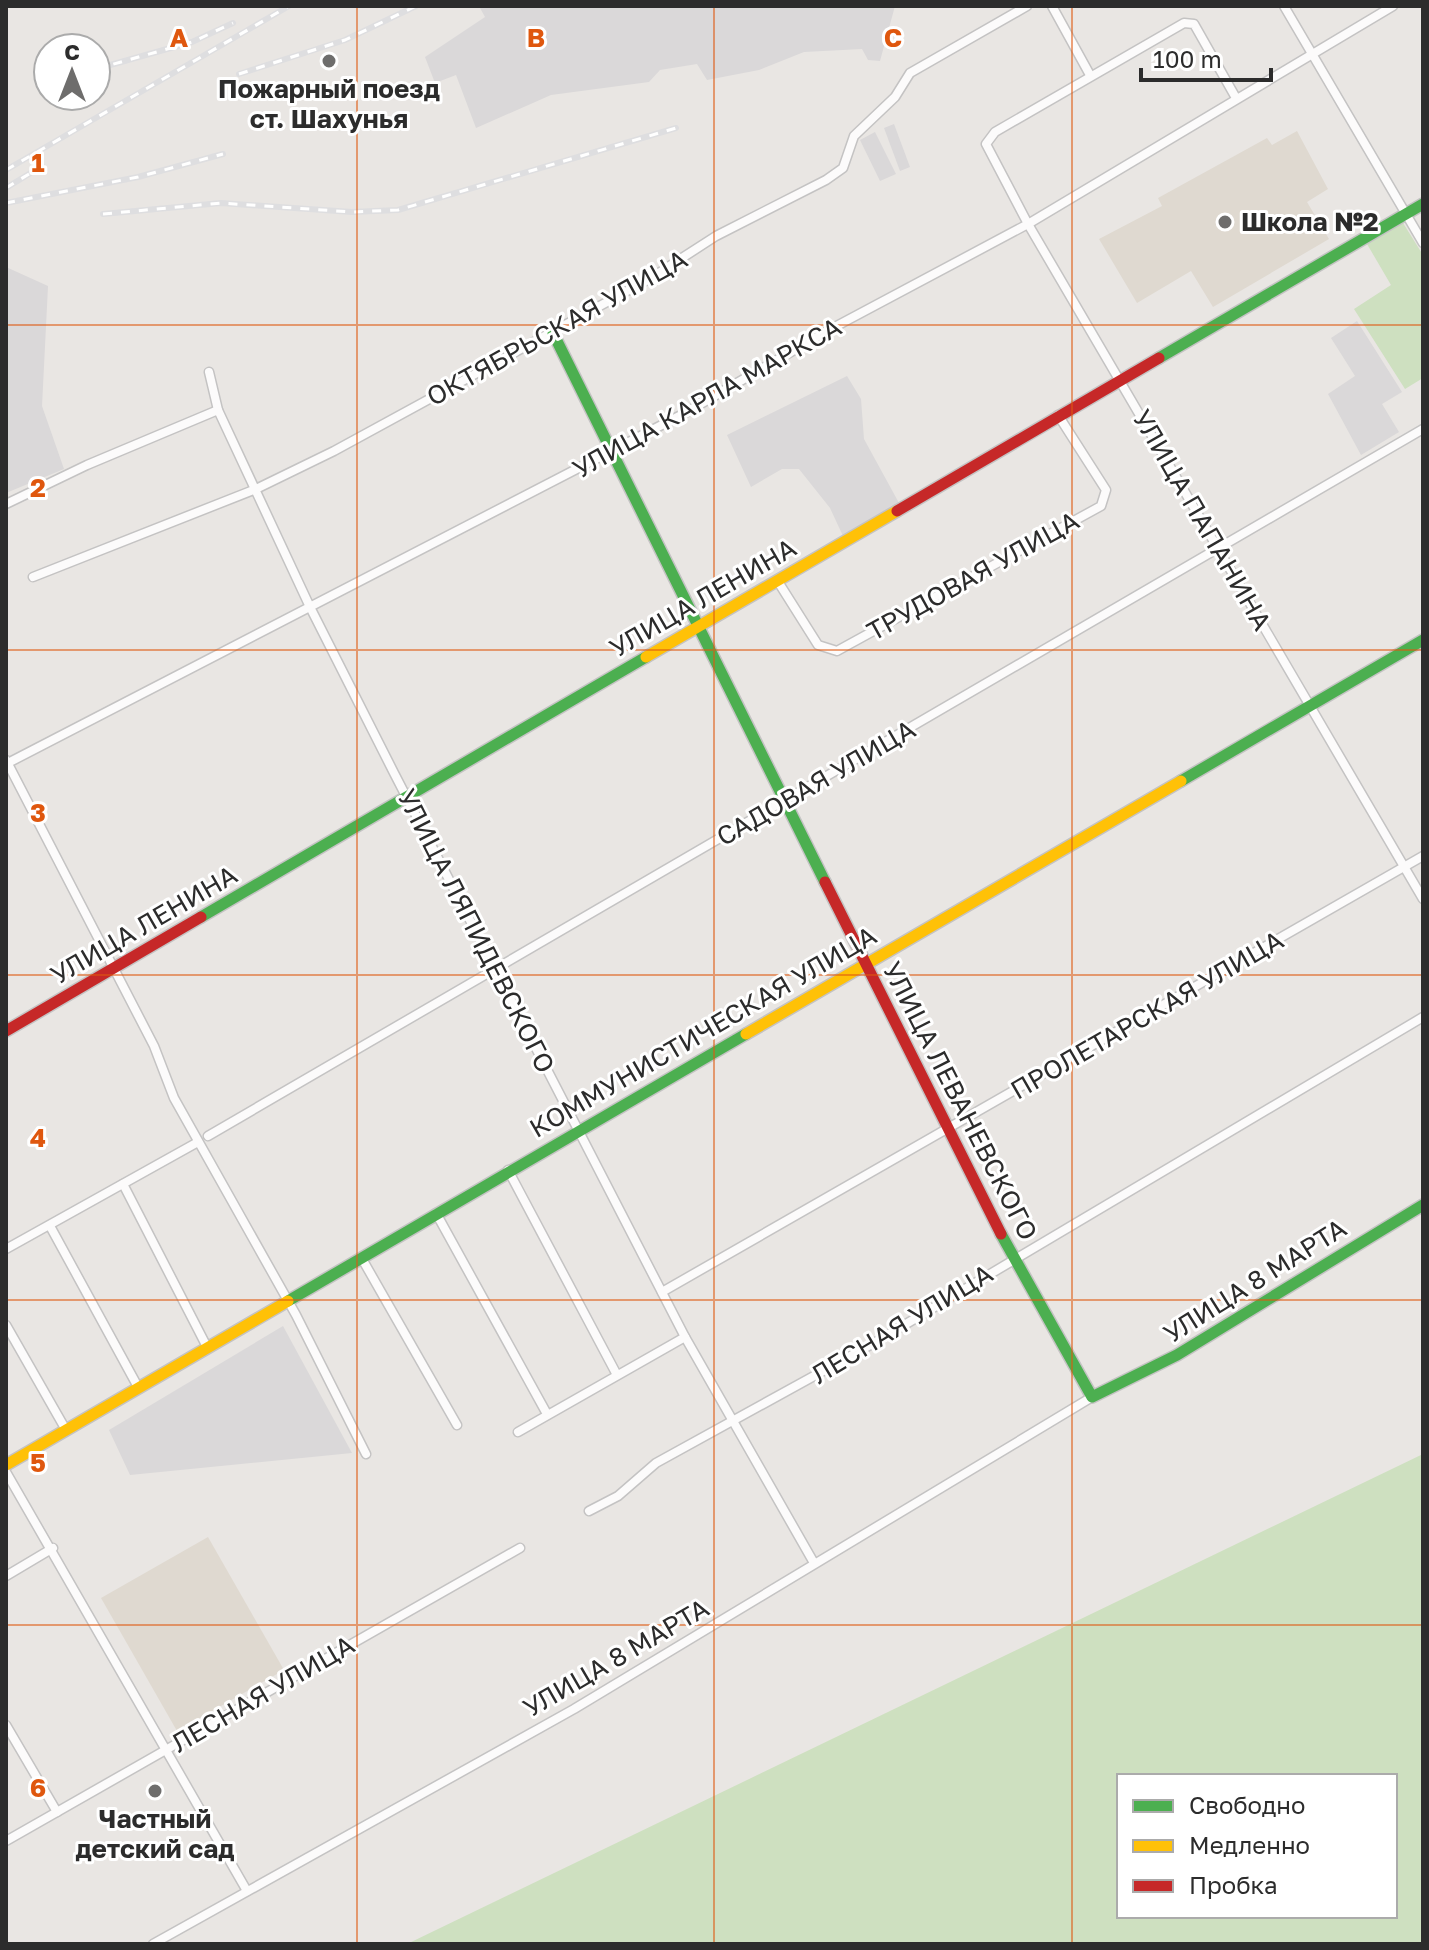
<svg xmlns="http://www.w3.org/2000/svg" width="1429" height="1950" font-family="'Golos Text',sans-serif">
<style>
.industrial{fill:#dad8d9}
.education{fill:#dfd9d0}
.green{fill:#cee0c0;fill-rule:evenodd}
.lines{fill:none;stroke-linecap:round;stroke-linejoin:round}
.street-casing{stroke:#c4c3c3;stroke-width:11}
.fast-casing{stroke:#c4c3c3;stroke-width:14}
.slow-casing{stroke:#c4c3c3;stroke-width:14}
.jam-casing{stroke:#c4c3c3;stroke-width:14}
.street{stroke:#fcfbfb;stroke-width:8}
.fast{stroke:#4caf50;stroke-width:11}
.slow{stroke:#ffc107;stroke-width:11}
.jam{stroke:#c62828;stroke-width:11}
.rail-casing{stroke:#dedee0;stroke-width:6}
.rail{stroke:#fff;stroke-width:3;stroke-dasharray:9;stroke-linecap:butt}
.grid{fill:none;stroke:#df570e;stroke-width:2;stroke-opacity:0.55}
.poi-dot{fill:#6e6d6c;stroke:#fff;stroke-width:3}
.labels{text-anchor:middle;stroke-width:6;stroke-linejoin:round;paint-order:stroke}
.poi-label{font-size:26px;font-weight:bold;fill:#2c2c2c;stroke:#fff}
.street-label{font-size:26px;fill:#2c2c2c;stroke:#fff}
.grid-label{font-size:26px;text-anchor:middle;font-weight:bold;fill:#df570e;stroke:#fff;stroke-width:6;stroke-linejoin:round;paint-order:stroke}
</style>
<rect width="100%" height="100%" fill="#e9e6e3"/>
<g class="industrial">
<polygon points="484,6 895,6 880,61 868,60 862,49 804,52 759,70 707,80 697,64 660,70 649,82 551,95 476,128 456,75 435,83 425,57 485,17 480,8"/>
<polygon points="894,124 910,167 900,171 884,128"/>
<polygon points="875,132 896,174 880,181 860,140"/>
<polygon points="6,267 48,286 42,406 64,469 6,493"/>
<polygon points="1357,321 1402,392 1382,404 1399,432 1361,455 1328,394 1355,376 1331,338"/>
<polygon points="847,376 861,399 864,439 899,503 843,536 830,508 799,469 782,469 751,487 727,435"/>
<polygon points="283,1326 352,1453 130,1475 109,1430"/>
</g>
<g class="education">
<polygon points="1297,131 1328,189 1307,202 1329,239 1213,307 1191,271 1137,303 1099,239 1162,206 1158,198 1267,138 1272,145"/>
<polygon points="208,1537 284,1670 177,1731 101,1598"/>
</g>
<g class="green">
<polygon points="1403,223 1423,255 1423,378 1405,389 1354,309 1391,285 1367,244"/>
<path d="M 1423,1454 L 1423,1944 L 407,1944 ZM 1119,1776 L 1395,1776 L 1395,1916 L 1119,1916 Z"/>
</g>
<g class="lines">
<g class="street-casing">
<g id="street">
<polyline points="1052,6 1090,75"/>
<polyline points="1284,6 1423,243"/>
<polyline points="1236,98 1194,24 1184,23 995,132 986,144 1028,224 1423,899"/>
<polyline points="209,372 218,410 310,607 394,773 685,1337 814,1563"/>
<polyline points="6,504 87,465 218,410"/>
<polyline points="33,577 256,489 334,451 651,278 716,236 826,180 843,168 854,136 895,97 910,73 1027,6"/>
<polyline points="777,580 818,645 837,651 1101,506 1106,490 1058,415"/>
<polyline points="6,760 154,1046 174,1098 296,1315 366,1454"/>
<polyline points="6,764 685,413 829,330 1028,224 1393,6"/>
<polyline points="208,1136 1423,429"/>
<polyline points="508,1170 617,1375"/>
<polyline points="123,1184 207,1347"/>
<polyline points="436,1213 547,1414"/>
<polyline points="50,1226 138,1387"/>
<polyline points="6,1249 198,1142"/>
<polyline points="361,1257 457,1425"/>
<polyline points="662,1292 1423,856"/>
<polyline points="6,1325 66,1430"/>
<polyline points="518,1432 685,1337"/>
<polyline points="6,1472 247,1891"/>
<polyline points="589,1511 618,1496 656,1463 874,1343 1423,1017"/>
<polyline points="6,1576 53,1548"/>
<polyline points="6,1725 57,1812"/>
<polyline points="6,1841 520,1548"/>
<polyline points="153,1944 574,1709 1092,1397"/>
</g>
</g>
<g class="fast-casing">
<g id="fast">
<polyline points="553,333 825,882"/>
<polyline points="1159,358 1423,204"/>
<polyline points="1181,781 1423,640"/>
<polyline points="201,917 646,657"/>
<polyline points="1001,1234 1092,1397 1177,1355 1423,1205"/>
<polyline points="288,1301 746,1034"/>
</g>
</g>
<g class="slow-casing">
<g id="slow">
<polyline points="646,657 897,511"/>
<polyline points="746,1034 1181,781"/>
<polyline points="6,1465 288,1301"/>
</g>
</g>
<g class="jam-casing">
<g id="jam">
<polyline points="897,511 1159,358"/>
<polyline points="825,882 1001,1234"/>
<polyline points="6,1031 201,917"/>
</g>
</g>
<use href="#street" class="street"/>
<use href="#fast" class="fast"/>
<use href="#slow" class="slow"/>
<use href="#jam" class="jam"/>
<g class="rail-casing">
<g id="rail">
<polyline points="96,69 192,42 233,23"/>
<polyline points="239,74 345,40 416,6"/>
<polyline points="6,170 289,6"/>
<polyline points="6,188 42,166"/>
<polyline points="6,203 138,177 223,154"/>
<polyline points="103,214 221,203 352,212 398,210 676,128"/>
</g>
</g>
<use href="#rail" class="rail"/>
</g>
<path class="grid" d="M 357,6 L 357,1944M 714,6 L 714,1944M 1072,6 L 1072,1944M 6,325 L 1423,325M 6,650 L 1423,650M 6,975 L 1423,975M 6,1300 L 1423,1300M 6,1625 L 1423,1625"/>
<g class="poi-dot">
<circle cx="329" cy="61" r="8"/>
<circle cx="1225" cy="222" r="8"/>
<circle cx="155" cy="1791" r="8"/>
</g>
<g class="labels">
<g class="poi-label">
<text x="329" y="98">Пожарный поезд<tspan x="329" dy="30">ст. Шахунья</tspan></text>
<text x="1241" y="231" text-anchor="start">Школа №2</text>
<text x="155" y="1828">Частный<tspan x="155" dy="30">детский сад</tspan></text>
</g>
<g class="street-label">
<text transform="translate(557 328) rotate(-29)" y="9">ОКТЯБРЬСКАЯ УЛИЦА</text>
<text transform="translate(707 398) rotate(-29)" y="9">УЛИЦА КАРЛА МАРКСА</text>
<text transform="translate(1202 520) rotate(60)" y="9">УЛИЦА ПАПАНИНА</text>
<text transform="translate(973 576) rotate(-29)" y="9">ТРУДОВАЯ УЛИЦА</text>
<text transform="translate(703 598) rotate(-30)" y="9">УЛИЦА ЛЕНИНА</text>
<text transform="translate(816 783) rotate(-30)" y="9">САДОВАЯ УЛИЦА</text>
<text transform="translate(144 925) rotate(-30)" y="9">УЛИЦА ЛЕНИНА</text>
<text transform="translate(476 931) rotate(63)" y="9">УЛИЦА ЛЯПИДЕВСКОГО</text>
<text transform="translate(1147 1015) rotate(-30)" y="9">ПРОЛЕТАРСКАЯ УЛИЦА</text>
<text transform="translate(703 1032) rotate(-30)" y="9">КОММУНИСТИЧЕСКАЯ УЛИЦА</text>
<text transform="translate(960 1101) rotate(63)" y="9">УЛИЦА ЛЕВАНЕВСКОГО</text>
<text transform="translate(1255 1281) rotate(-32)" y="9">УЛИЦА 8 МАРТА</text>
<text transform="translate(902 1324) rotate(-31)" y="9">ЛЕСНАЯ УЛИЦА</text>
<text transform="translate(616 1658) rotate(-30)" y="9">УЛИЦА 8 МАРТА</text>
<text transform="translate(263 1694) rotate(-30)" y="9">ЛЕСНАЯ УЛИЦА</text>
</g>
</g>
<g class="grid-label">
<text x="179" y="47">A</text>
<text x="536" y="47">B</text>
<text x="893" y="47">C</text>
<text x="38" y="172">1</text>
<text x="38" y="497">2</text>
<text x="38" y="822">3</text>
<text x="38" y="1147">4</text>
<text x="38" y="1472">5</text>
<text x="38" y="1797">6</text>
</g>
<rect width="1429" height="1950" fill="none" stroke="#2c2c2c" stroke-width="16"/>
<rect x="1117" y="1774" width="280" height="144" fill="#ffffff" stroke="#ababab" stroke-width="2"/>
<rect x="1133" y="1800" width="40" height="12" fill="#4caf50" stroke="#ababab" stroke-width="2"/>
<text x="1189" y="1814" font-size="24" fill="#2c2c2c">Свободно</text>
<rect x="1133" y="1840" width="40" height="12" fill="#ffc107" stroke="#ababab" stroke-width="2"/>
<text x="1189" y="1854" font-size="24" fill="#2c2c2c">Медленно</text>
<rect x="1133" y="1880" width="40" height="12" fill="#c62828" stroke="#ababab" stroke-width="2"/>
<text x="1189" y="1894" font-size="24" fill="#2c2c2c">Пробка</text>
<g transform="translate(72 72)"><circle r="38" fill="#ffffff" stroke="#ababab" stroke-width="2"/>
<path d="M0-6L14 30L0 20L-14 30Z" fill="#6e6d6c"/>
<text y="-12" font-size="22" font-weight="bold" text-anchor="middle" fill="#2c2c2c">С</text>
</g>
<path d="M1141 68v12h130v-12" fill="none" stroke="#2c2c2c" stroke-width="4"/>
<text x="1153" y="68" font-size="24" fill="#2c2c2c" stroke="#ffffff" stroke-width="6" paint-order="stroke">100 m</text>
</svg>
